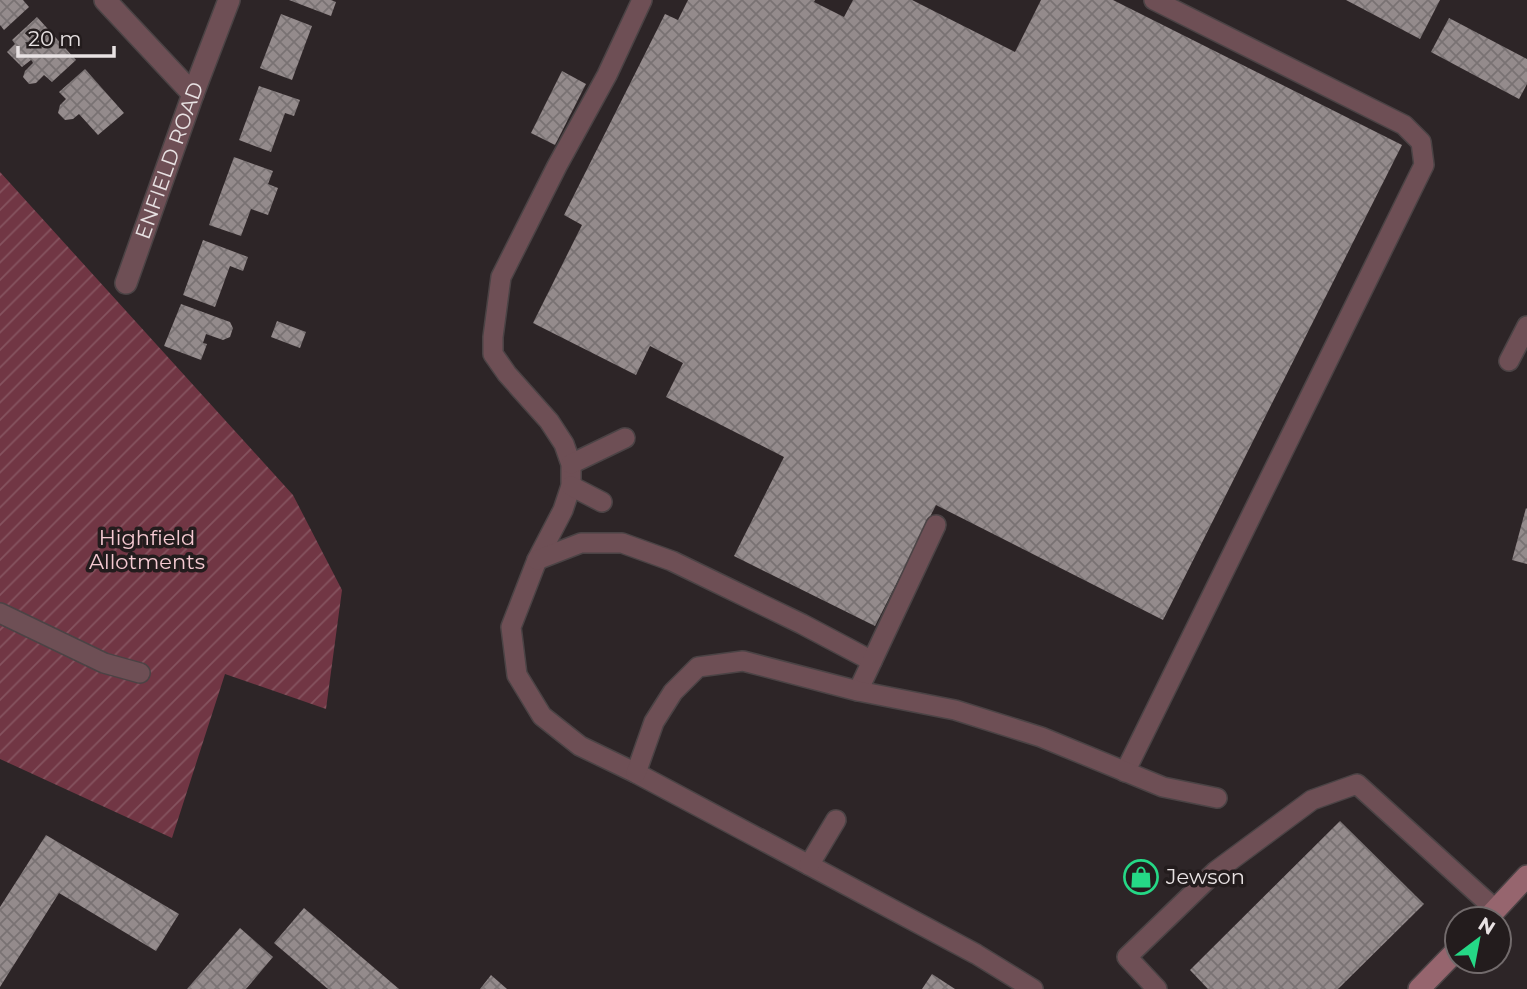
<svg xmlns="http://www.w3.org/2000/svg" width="1527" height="989" font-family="Montserrat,sans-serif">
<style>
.garden{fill:url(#garden-furrows)}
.building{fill:url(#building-cross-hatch)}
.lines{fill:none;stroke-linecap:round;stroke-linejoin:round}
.service-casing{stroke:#4b4345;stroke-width:22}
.minor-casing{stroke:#4b4345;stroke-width:24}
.secondary-casing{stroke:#4b4345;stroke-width:24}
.service{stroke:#6e4f55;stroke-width:19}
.minor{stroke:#6e4f55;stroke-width:21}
.secondary{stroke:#96656e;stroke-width:21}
.labels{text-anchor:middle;stroke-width:7;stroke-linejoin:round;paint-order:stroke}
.street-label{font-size:21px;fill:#e8e2e3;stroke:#231c1d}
.park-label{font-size:21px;fill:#f5cad2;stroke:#231c1d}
.poi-label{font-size:21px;fill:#e8e2e3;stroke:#231c1d;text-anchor:start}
</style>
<defs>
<pattern id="garden-furrows" width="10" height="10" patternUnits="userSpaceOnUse" patternTransform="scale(1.75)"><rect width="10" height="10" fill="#713644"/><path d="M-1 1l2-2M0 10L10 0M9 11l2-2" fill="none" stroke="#85535f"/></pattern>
<pattern id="building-cross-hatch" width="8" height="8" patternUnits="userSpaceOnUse" patternTransform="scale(1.75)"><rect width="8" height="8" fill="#948b8c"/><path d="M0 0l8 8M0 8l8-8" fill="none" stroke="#797273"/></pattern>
</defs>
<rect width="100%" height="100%" fill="#2d2527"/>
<polygon class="garden" points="0,172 293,495 342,590 326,709 225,674 172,838 0,759"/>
<g class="building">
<polygon points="0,0 23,0 29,7 4,30 0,25"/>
<polygon points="289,0 331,0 336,2 331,16"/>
<polygon points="688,0 815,0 814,2 844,17 853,0 912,0 1015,52 1041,0 1113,0 1402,145 1163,620 936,505 875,626 734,556 784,457 666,397 683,363 650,346 636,375 533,323 582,225 564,215 665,14 678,20"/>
<polygon points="1346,0 1440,0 1420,39"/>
<polygon points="281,14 312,26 292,80 260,68"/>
<polygon points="37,17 76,60 52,82 44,75 36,83 29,84 23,77 25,71 33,63 32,61 31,60 22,67 7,52 15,44 12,40"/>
<polygon points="1449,18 1527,59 1527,84 1519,99 1431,52"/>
<polygon points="85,69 124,113 98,135 79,114 73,119 65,120 58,113 60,105 66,99 59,92"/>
<polygon points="562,71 586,84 555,145 531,133"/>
<polygon points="259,86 300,100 294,116 285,113 271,152 239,140"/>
<polygon points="234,157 273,171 268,184 278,188 268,215 251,209 241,236 209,225"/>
<polygon points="203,240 248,257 243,271 230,266 215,307 183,295"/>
<polygon points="181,304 230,322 233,328 230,337 223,340 206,334 203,343 207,344 201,360 164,346"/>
<polygon points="277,321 306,332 300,348 271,337"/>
<polygon points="1526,508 1527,509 1527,564 1512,560"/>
<polygon points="1340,821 1424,904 1338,989 1208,989 1190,970"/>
<polygon points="46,835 179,914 156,951 59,893 0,987 0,907"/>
<polygon points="304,908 399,989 328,989 274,943"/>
<polygon points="240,928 273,957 246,989 187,989"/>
<polygon points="932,974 955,989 922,989"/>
<polygon points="491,975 507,989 480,989"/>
</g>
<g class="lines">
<g class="service-casing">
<g id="service">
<polyline points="642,0 607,75 557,166 501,277 493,337 493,354 507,374 549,421 564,444 571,464 571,486 563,510 537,560 511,627 517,675 542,716 580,746 636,773 976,954 1033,989"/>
<polyline points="1509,361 1527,326"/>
<polyline points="571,464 625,438"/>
<polyline points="571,486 602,502"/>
<polyline points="537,560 581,543 622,543 672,561 802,624 872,661"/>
<polyline points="0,613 104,663 140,673"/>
<polyline points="858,691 936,525"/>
<polyline points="1125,772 1424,165 1421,142 1404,125 1154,0"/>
<polyline points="636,773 654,722 673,692 698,667 743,661 858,691 955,710 1041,737 1163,787 1217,798"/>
<polyline points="809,865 836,820"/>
<polyline points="1157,989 1127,957 1216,871 1312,800 1357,784 1496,910"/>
</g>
</g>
<g class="minor-casing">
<g id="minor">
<polyline points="105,0 193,94"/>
<path id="s1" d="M 126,283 L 193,94 L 229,0"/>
</g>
</g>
<g class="secondary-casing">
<g id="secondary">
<polyline points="1487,919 1527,876"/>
<polyline points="1419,989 1457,950"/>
</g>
</g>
<use href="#service" class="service"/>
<use href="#minor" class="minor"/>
<use href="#secondary" class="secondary"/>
</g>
<defs>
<g id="shop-ring" transform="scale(1.75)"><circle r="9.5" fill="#231c1d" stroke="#25d886" stroke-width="1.5"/><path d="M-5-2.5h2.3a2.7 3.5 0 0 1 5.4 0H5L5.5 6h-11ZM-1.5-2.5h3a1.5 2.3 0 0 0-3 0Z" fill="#25d886"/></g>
</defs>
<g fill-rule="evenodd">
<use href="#shop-ring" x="1141" y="877"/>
</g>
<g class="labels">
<g class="street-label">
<text dy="7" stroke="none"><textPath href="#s1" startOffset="130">ENFIELD ROAD</textPath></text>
</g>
<g class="park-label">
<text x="147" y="545">Highfield<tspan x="147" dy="24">Allotments</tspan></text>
</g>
<g class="poi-label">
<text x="1166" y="884">Jewson</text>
</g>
</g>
<g transform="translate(1478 940) rotate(32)"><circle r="33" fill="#231c1d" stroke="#726b6c" stroke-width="2"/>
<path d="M0-5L12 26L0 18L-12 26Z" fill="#25d886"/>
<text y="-10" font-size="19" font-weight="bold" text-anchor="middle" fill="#e8e2e3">N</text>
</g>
<path d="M18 46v10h96v-10" fill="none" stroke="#e8e2e3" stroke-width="3.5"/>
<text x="28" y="46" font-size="21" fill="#e8e2e3" stroke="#231c1d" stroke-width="5" paint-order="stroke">20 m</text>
</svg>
